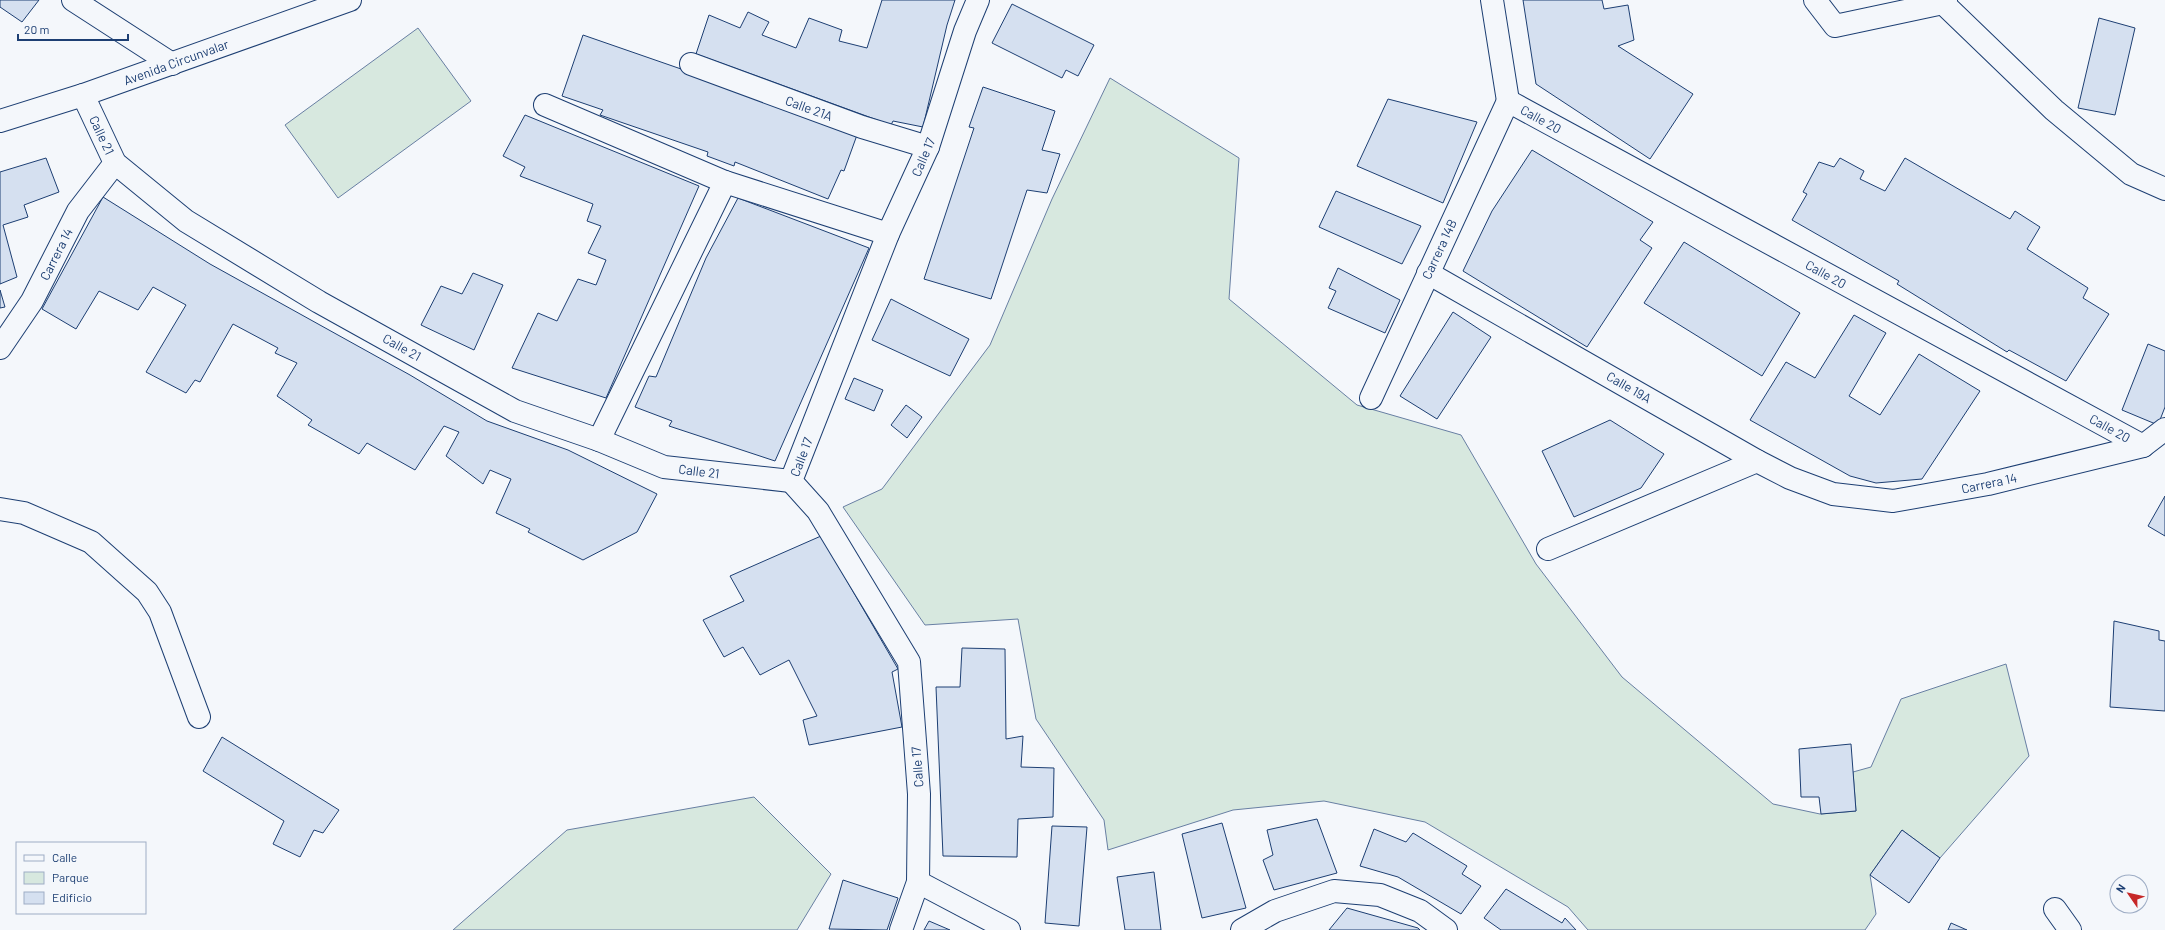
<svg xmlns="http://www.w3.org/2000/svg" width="2165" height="930" font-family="Barlow,sans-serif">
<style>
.green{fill:#d7e8df;stroke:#687fa3}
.building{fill:#d5e0f0;stroke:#1d3f73}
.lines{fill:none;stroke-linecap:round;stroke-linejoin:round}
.street-casing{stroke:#1d3f73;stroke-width:24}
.primary-casing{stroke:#1d3f73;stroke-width:24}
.street{stroke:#f4f7fb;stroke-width:22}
.primary{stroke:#f4f7fb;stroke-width:22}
.labels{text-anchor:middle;stroke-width:3;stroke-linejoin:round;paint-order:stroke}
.street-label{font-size:13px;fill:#1d3f73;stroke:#f4f7fb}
</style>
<rect width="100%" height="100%" fill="#f4f7fb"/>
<g class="green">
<polygon points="418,28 471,101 338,198 285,125"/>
<polygon points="1110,78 1239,158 1229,299 1357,405 1461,435 1536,564 1622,677 1773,804 1820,814 1856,811 1853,772 1871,767 1901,699 2006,664 2029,756 1940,858 1902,830 1870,875 1876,914 1865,930 1588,930 1568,907 1425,822 1324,801 1233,810 1108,850 1104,820 1036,719 1018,619 925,625 843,507 882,489 990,345 1052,199"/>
<polygon points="754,797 831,874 797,930 453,930 567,830"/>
</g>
<g class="building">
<polygon points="0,0 39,0 22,22 0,7"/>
<polygon points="882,0 955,0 947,25 923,127 893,121 891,125 696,54 709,15 740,28 748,12 769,22 762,35 796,48 809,18 842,30 839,41 867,48"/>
<polygon points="1523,0 1602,0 1604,9 1628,5 1634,40 1618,46 1693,94 1650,159 1536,84"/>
<polygon points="1012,4 1094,45 1078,76 1066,70 1062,78 992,43"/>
<polygon points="2099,18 2135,28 2115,115 2078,108"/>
<polygon points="583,35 733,87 857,135 844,171 841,170 828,199 735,162 734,166 707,156 708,152 600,115 603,110 562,96"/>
<polygon points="983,87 1055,111 1042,150 1060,154 1047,193 1027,190 991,299 924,279 974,128 969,127"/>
<polygon points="1388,99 1477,122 1443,203 1357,166"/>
<polygon points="525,115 699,186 606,398 512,368 538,313 557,321 578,279 596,285 606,260 588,253 601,226 587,221 593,204 520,176 525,167 503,156"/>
<polygon points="1532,150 1653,222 1640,240 1652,248 1587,347 1463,271 1492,211"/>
<polygon points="46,158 59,192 24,205 28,217 3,225 17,277 0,284 0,172"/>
<polygon points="1840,158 1864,171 1860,179 1885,191 1905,158 2010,219 2015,211 2040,227 2027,249 2088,288 2083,298 2109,314 2066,381 2009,350 2007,352 1897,284 1899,281 1792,220 1807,194 1803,192 1819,162 1834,167"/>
<polygon points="1336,191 1421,226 1402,264 1319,227"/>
<polygon points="103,197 210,264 410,375 487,421 568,450 657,494 637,532 583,560 528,532 530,529 496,513 511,479 490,470 483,484 446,456 459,432 444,426 415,470 367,443 359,454 308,425 312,420 277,396 297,363 275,353 278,348 233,324 200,382 195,380 186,393 146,372 186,305 153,287 138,310 99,291 76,329 42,309"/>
<polygon points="738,198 869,248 775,461 669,426 672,421 635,407 649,376 656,377 706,258"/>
<polygon points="1684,242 1800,313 1762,376 1644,303"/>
<polygon points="1338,268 1400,300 1385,333 1328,308 1336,291 1329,288"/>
<polygon points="473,273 503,285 474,350 421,325 441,286 462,294"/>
<polygon points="0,290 5,307 0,308"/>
<polygon points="891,299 969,339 950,376 872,340"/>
<polygon points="1453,312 1491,337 1437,419 1400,396"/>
<polygon points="1854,315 1886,333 1849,396 1880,415 1919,354 1980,391 1922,479 1876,483 1850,476 1750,420 1786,362 1815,378"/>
<polygon points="2148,344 2165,351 2165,407 2158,425 2122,410"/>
<polygon points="854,378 883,390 874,411 845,399"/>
<polygon points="906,405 922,417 907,438 891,425"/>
<polygon points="1610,420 1664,454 1641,488 1574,517 1542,451"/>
<polygon points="2165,496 2165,536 2148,526"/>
<polygon points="821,536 898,669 892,672 902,727 809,745 803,720 817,716 789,660 760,675 743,647 724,657 703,620 744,601 730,576"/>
<polygon points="2114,621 2159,631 2159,640 2165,641 2165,711 2110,707"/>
<polygon points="962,648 1005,649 1006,739 1023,736 1021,767 1054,768 1053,817 1018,819 1017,857 943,856 936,687 960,687"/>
<polygon points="222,737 339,810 323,833 314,830 300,857 273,844 284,821 203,771"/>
<polygon points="1851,744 1856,811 1821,814 1819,797 1801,797 1799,749"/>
<polygon points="1317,819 1337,873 1274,890 1263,860 1273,855 1267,830"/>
<polygon points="1222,823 1246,908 1202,918 1182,834"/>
<polygon points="1052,826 1087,827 1079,926 1045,923"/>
<polygon points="1374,829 1406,842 1413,833 1467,866 1462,874 1481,886 1461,914 1398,877 1360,866"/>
<polygon points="1902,830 1940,858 1909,903 1870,875"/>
<polygon points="1154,872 1161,930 1125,930 1117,877"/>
<polygon points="843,880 898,898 887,930 829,929"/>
<polygon points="1506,889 1562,923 1565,918 1576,930 1501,930 1484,918"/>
<polygon points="1347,908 1418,928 1420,930 1329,930"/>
<polygon points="929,921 950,930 924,930"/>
<polygon points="1951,923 1967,930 1948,930"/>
</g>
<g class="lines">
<g class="street-casing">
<g id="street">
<polyline points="73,0 172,64"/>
<polyline points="1492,0 1508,101"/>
<polyline points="1815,0 1835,26 1943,3 1946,0"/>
<polyline points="1943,3 2054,110 2131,174 2165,189"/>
<polyline points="691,64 862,127 928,147"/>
<polyline points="83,95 115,163 186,221 319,302 515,411 599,440 664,467 791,481"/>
<polyline points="1508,101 2143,446"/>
<polyline points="545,105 725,182 888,234"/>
<polyline points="1428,273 1757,461 1790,478 1833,494 1893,501 1988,484 2143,446 2165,429"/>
<polyline points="0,348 32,301 78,211 115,163"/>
<polyline points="1371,398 1508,101"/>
<polyline points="599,440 725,182"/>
<polyline points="0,509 24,513 91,542 147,592 160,612 199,717"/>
<polyline points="1548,549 1757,461"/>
<polyline points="918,882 1009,930"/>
<polyline points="2055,909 2070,930"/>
<polyline points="901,930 918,882 919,794 909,662 818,511 791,481 888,234 928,147 965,31 978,0"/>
<polyline points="1242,930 1275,911 1334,891 1380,895 1420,911 1446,930"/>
</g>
</g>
<g class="primary-casing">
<polyline id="primary" points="0,121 83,95 350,0"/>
</g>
<use href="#street" class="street"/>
<use href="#primary" class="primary"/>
</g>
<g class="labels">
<g class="street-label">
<text transform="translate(176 62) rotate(-20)" y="5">Avenida Circunvalar</text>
<text transform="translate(809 108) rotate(20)" y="5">Calle 21A</text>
<text transform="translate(1541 119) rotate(29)" y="5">Calle 20</text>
<text transform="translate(102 135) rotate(65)" y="5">Calle 21</text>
<text transform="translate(923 157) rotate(-67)" y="5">Calle 17</text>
<text transform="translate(1439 249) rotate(-65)" y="5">Carrera 14B</text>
<text transform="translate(56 254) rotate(-63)" y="5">Carrera 14</text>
<text transform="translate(1826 274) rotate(29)" y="5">Calle 20</text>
<text transform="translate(402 347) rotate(29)" y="5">Calle 21</text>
<text transform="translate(1629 387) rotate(30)" y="5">Calle 19A</text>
<text transform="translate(2110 428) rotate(29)" y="5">Calle 20</text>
<text transform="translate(801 457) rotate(-69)" y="5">Calle 17</text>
<text transform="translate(699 471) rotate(7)" y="5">Calle 21</text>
<text transform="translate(1989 483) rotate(-12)" y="5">Carrera 14</text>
<text transform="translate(917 767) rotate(-94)" y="5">Calle 17</text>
</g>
</g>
<rect x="16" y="842" width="130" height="72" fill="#f4f7fb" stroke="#9eadc5"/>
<rect x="24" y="855" width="20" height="6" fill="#f4f7fb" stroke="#9eadc5"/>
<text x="52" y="862" font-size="12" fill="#1d3f73">Calle</text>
<rect x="24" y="872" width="20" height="12" fill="#d7e8df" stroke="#9eadc5"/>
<text x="52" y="882" font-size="12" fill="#1d3f73">Parque</text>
<rect x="24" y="892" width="20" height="12" fill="#d5e0f0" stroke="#9eadc5"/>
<text x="52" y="902" font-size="12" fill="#1d3f73">Edificio</text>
<g transform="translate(2129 894) rotate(304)"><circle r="19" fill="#f4f7fb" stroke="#9eadc5"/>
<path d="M0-3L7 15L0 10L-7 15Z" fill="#c62828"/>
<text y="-6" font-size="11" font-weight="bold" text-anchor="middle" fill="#1d3f73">N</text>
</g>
<path d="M18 34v6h110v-6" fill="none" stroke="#1d3f73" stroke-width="2"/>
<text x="24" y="34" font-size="12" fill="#1d3f73" stroke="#f4f7fb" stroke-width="3" paint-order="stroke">20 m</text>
</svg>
